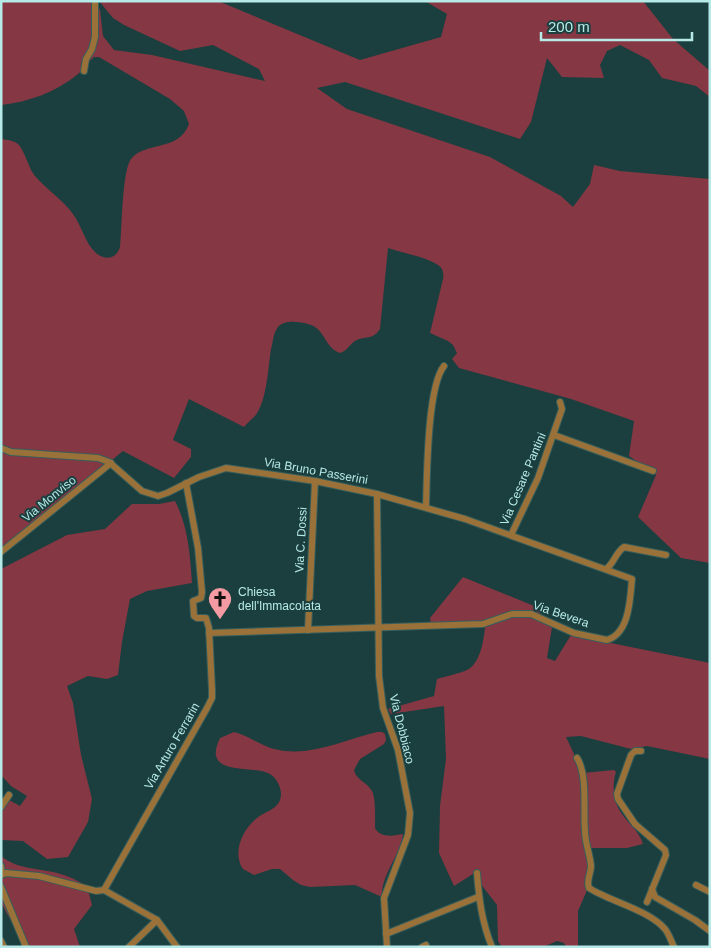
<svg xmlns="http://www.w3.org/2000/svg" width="711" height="948" font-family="Helvetica,sans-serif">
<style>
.green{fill:#853743}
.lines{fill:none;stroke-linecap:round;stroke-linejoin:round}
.minor-casing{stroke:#365e5d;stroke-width:8}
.minor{stroke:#9a7138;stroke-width:6}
.labels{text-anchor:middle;stroke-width:4;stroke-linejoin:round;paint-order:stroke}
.street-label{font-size:12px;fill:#b6eae8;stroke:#1a3f3e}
.poi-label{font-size:12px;fill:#b6eae8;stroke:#1a3f3e;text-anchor:start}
</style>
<rect width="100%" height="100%" fill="#1a3f3e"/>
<g class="green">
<path d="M 1,1 L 96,1 L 100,10 L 103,36 L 114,50 L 152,55 L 265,81 L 259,69 L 213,45 L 180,51 L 124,25 L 113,18 L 99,1 L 218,1 L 360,60 L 441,37 L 447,14 L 425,1 L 643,1 L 673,39 L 710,71 L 710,97 L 696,86 L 662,78 L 649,60 L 620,45 L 607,51 L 600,65 L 604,78 L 562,77 L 547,58 L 531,122 L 520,139 L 345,82 L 317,88 L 347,109 L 490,157 L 561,196 L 573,207 L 590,184 L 594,165 L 620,171 L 710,179 L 710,563 L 681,558 L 638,517 L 656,475 L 629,456 L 634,421 L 571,399 L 459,368 L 452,359 L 457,353 L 453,345 L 448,341 L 430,333 L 443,279 C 444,274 443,268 438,265 C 426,257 403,253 388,248 L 380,329 C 372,341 365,335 355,341 C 349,345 347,351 340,353 C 325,348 325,330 311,325 C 302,322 285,319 278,327 C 273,333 273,343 271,349 C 268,368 267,401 255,416 C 251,420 247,423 244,427 L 189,399 L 173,440 L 191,449 L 191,457 L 174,478 L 123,451 L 1,551 L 1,139 C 7,140 14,140 19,145 C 26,154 28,167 35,176 C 46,189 62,199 73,214 C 82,226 85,243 96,253 C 106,261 116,259 120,247 C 122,229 122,171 131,159 C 145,141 179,152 189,124 L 184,111 L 170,99 L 99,57 L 94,57 C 88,62 84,69 78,74 C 56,92 29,102 1,105 Z"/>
<path d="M 175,501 C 188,526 190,554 192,583 L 147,591 L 130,599 L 122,642 L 118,675 L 107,679 L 88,676 L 67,686 L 73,703 L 81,755 L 92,799 L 88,822 L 68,857 L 47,859 L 23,841 L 1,840 L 1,811 L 9,800 L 20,806 L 27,796 L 11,786 L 1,775 L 1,569 L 67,535 L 105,529 L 132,504 L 159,504 Z"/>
<path d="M 463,577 L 539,608 L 542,618 L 552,627 L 547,658 L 555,661 L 571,635 L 710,663 L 710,759 L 647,746 L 631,749 L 581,736 L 566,737 L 583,773 L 614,770 L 616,772 C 612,784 613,800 620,811 C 627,823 639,830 643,844 L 627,848 L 588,848 L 589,870 L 588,888 L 578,911 L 578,947 L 566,947 L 564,943 L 557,941 L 543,947 L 502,947 L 498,941 L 497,905 L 473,874 L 454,886 L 439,853 L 440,806 L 446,759 L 444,706 L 391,714 L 388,709 L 434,696 L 437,679 C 446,676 458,674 467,670 C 480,664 484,640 485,627 L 434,625 L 431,623 L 430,618 Z"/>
<path d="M 234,732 C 248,735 259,745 274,749 C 309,758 343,740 377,732 L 382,732 L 385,734 L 386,740 L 384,744 L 360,759 L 354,770 C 356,780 367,782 372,791 C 376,798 375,819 375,828 C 380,838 393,836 403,834 C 400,857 381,874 382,897 L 355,885 L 310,887 L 301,885 L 293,880 L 280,869 L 272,869 L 254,875 L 243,869 C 232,853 242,830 257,818 C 263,813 271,811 276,806 C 281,802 282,794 280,788 C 278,781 273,774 265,772 C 246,766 202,775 220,738 Z"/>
<path d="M 1,856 C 20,872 47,867 69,877 C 75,879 81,883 87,886 L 92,905 L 74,929 L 80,947 L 27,947 L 7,914 L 1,902 Z"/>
</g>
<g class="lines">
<g class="minor-casing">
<g id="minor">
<polyline points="84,71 86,59 92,49 95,37 95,1"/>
<polyline points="554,435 653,471"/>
<path d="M 1,448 L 11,452 L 98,458 L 109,462 L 142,491 L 158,496 L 167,493 L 199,477 L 226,468 L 315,481 L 377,494 L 465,519 L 632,579 C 630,598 630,633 607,640 L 574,633 L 531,614 L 512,614 L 483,624 L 209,633"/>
<polyline points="377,494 379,676 383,708 398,750 410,813 408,835 384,898 387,947"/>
<path d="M 426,507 C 427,478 427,387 444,366"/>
<polyline points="511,535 538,478 562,409 560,402"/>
<polyline points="1,552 111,463"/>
<path d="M 606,569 C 614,564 615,553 624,547 L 666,555"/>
<polyline points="308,630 315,481"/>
<polyline points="641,751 635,751 631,755 617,794 618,799 635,824 665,850 666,855 647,902"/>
<path d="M 577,758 C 588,775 583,811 585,831 C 585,843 590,854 591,866 C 591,873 586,881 589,888 C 609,901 649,910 665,929 C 669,934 671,941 674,947"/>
<polyline points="1,807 9,795"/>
<polyline points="1,866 2,874"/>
<path d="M 477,873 C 479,899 482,923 492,947"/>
<polyline points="1,875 6,873 39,876 96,891 104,890 207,708 212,698 212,690 209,628 206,618 197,618 194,616 193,601 201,598 202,592 198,548 186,483"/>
<polyline points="696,885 710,892"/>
<polyline points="1,887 26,947"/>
<polyline points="652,889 655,897 695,920 710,931"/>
<polyline points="104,890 157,920 177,947"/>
<polyline points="386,934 478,897"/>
<polyline points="1,941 4,947"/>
<polyline points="129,947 157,920"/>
<polyline points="422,947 426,945"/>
</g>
</g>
<use href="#minor" class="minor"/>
</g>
<defs>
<g id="church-pin" transform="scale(1.25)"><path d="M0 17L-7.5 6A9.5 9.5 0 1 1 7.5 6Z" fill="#f49aa3" stroke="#1a3f3e"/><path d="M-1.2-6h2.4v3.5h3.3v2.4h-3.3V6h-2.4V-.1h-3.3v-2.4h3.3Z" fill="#111"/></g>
</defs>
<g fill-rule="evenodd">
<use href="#church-pin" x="220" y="599"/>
</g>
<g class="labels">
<g class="street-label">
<text transform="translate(316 471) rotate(10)" y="4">Via Bruno Passerini</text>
<text transform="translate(523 479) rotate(-67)" y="4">Via Cesare Pantini</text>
<text transform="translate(49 499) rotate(-39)" y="4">Via Monviso</text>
<text transform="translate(301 540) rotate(-87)" y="4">Via C. Dossi</text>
<text transform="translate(561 614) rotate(19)" y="4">Via Bevera</text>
<text transform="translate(402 729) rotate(76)" y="4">Via Dobbiaco</text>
<text transform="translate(172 746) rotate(-60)" y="4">Via Arturo Ferrarin</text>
</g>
<g class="poi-label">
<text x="238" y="596">Chiesa<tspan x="238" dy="14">dell'Immacolata</tspan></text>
</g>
</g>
<rect width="711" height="948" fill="none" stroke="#b6eae8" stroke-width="5"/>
<path d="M541 32v8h151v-8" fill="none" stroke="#b6eae8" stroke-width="2.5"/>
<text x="548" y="32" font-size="15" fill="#b6eae8" stroke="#1a3f3e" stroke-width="4" paint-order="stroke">200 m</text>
</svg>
